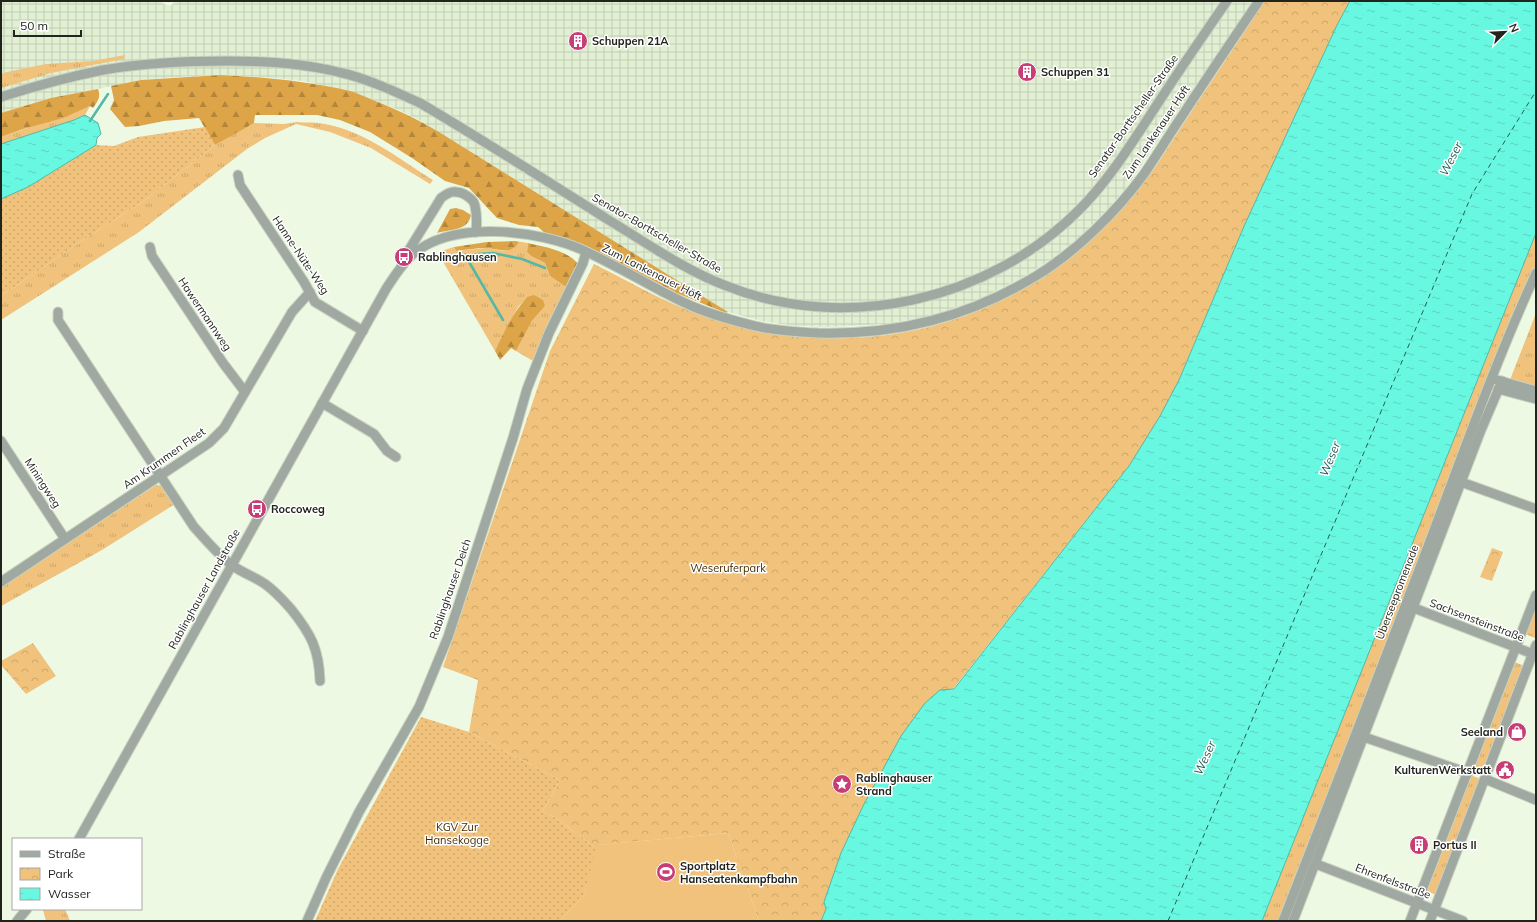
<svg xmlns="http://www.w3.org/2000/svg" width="1537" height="922" font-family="Mulish,sans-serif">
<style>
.industrial{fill:url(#industrial-grid)}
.grass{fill:url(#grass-tufts)}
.forest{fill:url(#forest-firs)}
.park{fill:url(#park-crowns)}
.garden{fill:url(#garden-dots)}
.pitch{fill:#f0c27b}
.water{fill:url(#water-ripples);stroke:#53b8a6}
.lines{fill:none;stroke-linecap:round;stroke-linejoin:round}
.stream{stroke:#53b8a6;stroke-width:2.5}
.ferry{stroke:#245f56;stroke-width:1;stroke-dasharray:5 4;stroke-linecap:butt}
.minor-casing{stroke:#c9d3c0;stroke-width:11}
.minor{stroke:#9fa8a1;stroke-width:9}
.labels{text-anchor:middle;stroke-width:3;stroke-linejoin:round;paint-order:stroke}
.poi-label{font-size:11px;font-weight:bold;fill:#21241d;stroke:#fff;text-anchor:start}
.street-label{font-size:11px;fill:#21241d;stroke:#fff}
.park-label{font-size:11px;fill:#442d04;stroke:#fff}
.water-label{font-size:12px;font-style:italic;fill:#245f56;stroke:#fff}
</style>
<defs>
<pattern id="industrial-grid" width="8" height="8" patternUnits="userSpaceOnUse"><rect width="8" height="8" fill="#e1efd3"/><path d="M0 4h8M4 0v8" fill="none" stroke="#c1cdb5"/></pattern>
<pattern id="grass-tufts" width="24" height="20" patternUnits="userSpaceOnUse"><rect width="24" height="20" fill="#f0c27b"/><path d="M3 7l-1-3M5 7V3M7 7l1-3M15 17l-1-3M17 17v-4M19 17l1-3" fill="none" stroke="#cea76a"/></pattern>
<pattern id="forest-firs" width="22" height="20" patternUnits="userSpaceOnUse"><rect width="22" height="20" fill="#dda547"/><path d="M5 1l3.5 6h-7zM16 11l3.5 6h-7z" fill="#b3863b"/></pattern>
<pattern id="park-crowns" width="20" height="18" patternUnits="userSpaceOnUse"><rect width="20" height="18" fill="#f0c27b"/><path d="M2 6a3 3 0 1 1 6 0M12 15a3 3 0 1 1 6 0" fill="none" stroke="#cea76a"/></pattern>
<pattern id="garden-dots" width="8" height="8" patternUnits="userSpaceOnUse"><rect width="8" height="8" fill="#f0c27b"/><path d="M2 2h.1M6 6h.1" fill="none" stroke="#cea76a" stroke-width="1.8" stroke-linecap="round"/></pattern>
<pattern id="water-ripples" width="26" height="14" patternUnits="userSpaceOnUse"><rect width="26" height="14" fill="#68f7e0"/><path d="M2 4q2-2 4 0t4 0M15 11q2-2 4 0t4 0" fill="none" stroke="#5ad4c0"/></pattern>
</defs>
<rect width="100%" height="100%" fill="#eef9e4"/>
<polygon class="industrial" points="1,1 161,1 164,4 170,6 176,1 1253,1 1126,188 1105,212 1082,235 1053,258 1025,276 984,297 935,315 886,324 831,327 797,326 761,321 728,312 419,120 397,109 352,92 303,81 263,77 220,75 177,77 141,80 98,89 51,98 1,113"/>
<g class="grass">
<polygon points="125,55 124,59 51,73 1,88 1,74 7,72 46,64 93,61"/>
<polygon points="90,106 85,115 74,120 1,144 1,137"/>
<path d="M 297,122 C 304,123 312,122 318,123 C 362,128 397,158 433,180 L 430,184 L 371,148 L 330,132 L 296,124 L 265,138 L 247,149 L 139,232 L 1,320 L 1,296 L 80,242 L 144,201 L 215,145 L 232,134 L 254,123 L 284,124 Z"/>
<polygon points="1536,233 1536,265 1507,328 1280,921 1262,921"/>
<polygon points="516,241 528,243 527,252 531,256 545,263 550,276 566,287 533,361 516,351 532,321 545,306 527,297 518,307 495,351 442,260 438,252 454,247 456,251 486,248 505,251 519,244"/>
<polygon points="1536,313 1536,387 1510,380"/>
<path d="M 156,485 C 165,484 170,497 175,504 L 102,550 L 1,606 L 1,587 Z"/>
<polygon points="1536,604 1536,636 1535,638 1525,634"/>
<polygon points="1514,662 1525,666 1482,776 1472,772"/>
<polygon points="1470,775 1481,779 1437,895 1426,891"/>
<polygon points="44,909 65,909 70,921 46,921 43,910"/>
</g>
<g class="forest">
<path d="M 220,75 C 264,77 307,81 350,91 C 358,93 365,97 373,100 C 396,109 417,119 439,132 L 728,312 L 726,313 L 679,294 L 586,246 L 564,238 L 546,234 L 538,227 L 519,225 L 497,218 L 469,188 L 445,181 L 412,158 L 370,132 L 340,120 L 317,115 L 255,115 L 254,123 L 215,145 L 199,118 L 164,121 L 139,126 L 125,127 L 110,109 L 114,100 L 111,86 L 141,80 Z"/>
<path d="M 98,89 C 101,97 98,101 93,108 L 90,106 L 63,118 L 23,129 L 1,137 L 1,113 L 51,98 Z"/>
<path d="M 456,208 L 463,210 L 471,215 C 468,231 451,229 437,233 L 450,209 Z"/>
<path d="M 516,241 L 519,243 C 508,256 499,248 485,248 C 476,248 466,250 456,251 L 454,247 L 487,242 Z"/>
<path d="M 528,243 C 544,247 567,250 578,264 L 566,287 L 550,276 L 545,263 L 531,256 L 527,252 Z"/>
<path d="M 534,295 L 543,300 L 545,306 L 532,321 L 516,351 L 511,348 L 500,360 L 495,351 C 504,332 513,313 527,297 Z"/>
</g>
<g class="park">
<path d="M 1265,1 L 1350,1 L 1337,25 L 1245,224 L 1179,380 L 1160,416 L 1129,466 L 953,689 L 940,690 L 824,902 L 826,909 L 821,921 L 759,921 L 728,833 L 598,845 L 597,849 L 557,819 L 543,811 L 560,780 L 469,732 L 478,680 L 443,667 L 550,351 L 594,264 C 636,285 678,310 723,322 C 881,366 1028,319 1134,195 C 1153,173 1168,147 1184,123 C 1211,82 1238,41 1265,1 Z"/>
<polygon points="1492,548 1503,552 1492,581 1480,577"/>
<polygon points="33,643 56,676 26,694 1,665 1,661"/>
</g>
<g class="garden">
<polygon points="205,127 215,145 144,201 80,242 1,296 1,199 28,187 96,145 114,146 138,137"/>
<polygon points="421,717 469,732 560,780 543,811 557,819 597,849 584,895 560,921 315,921 338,869"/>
</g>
<polygon class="pitch" points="728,833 759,921 560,921 584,895 597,845"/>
<g class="water">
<polygon points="1350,1 1536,1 1536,233 1262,921 821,921 826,909 824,902 841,853 864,804 901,736 925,703 940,690 954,689 1129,466 1160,416 1179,380 1245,224 1337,25"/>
<polygon points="85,115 98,123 101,134 97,138 96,145 28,187 1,199 1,144 74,120"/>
</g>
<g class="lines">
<g class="stream">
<polyline points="90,121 108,94"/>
<polyline points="465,255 503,320"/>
<polyline points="450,256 493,253 522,259 545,268"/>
</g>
<polyline class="ferry" points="1168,921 1472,194 1536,91"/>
<g class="minor-casing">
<g id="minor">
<path d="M 1,97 C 35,86 68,77 103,70 C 144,63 186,61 227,61 C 264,61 302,63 338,72 C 366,78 394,91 420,103 C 483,140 545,180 607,219 C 645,242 683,269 724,285 C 845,334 989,301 1080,209 C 1107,182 1128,149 1149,117 C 1174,78 1200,40 1227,1"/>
<polyline points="238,175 240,185 304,282 315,302 363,331"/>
<polyline points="150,247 152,256 223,363 245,392"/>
<path d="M 404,258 L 441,198 C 445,195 451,191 456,192 C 463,192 474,199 475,206 C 477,215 477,223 476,232"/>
<path d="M 58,312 L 58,320 L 194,527 C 206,540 218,555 233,566 C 243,573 255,577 265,584 C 275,591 283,600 291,609 C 311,634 319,649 320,681"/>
<polyline points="1497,380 1536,391"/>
<polyline points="1498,389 1536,399"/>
<polyline points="322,403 374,434 387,451 396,457"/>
<polyline points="1,441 65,539"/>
<polyline points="1461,482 1536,509"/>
<polyline points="1,582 209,443 224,428 292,312 310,292"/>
<polyline points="1414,608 1533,654"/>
<polyline points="1364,737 1468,773"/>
<polyline points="1485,779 1536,800"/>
<path d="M 79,839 L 386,289 C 394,277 401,265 412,255 C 453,219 539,230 585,251 C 612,264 639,279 665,293 C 675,298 684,303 694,307 C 713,315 735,321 755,326 C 776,331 797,332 818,333 C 898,335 968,317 1036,276 C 1077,251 1116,212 1144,174 C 1157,155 1169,135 1182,116 C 1207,78 1233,39 1259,1"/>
<polyline points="1316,864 1463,921"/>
<polyline points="17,921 27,909"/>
<polyline points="307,921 326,878 359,812 419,707 448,637 513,438 527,389 549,333 583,263 586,252"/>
<path d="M 1283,921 C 1330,801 1376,682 1422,562 C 1459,465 1493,367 1536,273"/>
<polyline points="1293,921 1481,430 1502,381"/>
<polyline points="1410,921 1536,595"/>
<polyline points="1430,921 1536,645"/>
</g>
</g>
<use href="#minor" class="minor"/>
</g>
<defs>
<g id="building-disc" transform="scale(1)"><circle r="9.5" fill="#c73d75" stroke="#fff"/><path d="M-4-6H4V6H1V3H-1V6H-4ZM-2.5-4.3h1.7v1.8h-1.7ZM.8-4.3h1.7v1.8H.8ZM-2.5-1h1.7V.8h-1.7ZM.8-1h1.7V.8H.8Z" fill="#fff"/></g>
<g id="bus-disc" transform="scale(1)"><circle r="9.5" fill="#c73d75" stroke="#fff"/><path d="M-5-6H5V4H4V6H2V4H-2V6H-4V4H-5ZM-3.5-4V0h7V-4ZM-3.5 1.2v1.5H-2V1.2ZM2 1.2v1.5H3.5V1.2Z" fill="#fff"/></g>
<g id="shop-disc" transform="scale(1)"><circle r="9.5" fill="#c73d75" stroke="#fff"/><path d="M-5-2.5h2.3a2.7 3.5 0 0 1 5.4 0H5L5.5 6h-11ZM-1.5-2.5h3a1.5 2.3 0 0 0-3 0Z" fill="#fff"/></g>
<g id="civic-disc" transform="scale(1)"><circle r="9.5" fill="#c73d75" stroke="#fff"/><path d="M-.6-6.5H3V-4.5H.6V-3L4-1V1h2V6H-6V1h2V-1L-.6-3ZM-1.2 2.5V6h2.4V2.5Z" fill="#fff"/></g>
<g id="sight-disc" transform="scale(1)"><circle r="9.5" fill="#c73d75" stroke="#fff"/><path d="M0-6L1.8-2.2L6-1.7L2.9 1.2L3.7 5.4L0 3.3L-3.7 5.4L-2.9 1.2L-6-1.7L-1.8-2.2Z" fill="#fff"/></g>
<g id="stadium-disc" transform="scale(1)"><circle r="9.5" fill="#c73d75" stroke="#fff"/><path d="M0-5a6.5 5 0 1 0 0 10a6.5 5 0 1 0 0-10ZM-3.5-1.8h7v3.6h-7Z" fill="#fff"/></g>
</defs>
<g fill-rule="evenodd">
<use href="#building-disc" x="578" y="41"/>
<use href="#building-disc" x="1027" y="72"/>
<use href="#bus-disc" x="404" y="257"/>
<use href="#bus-disc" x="257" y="509"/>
<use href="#shop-disc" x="1517" y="732"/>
<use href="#civic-disc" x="1505" y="770"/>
<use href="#sight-disc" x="842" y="784"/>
<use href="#building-disc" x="1419" y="845"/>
<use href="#stadium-disc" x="666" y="872"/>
</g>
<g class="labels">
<g class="poi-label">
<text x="592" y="45">Schuppen 21A</text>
<text x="1041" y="76">Schuppen 31</text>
<text x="418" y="261">Rablinghausen</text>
<text x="271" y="513">Roccoweg</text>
<text x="1503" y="736" text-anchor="end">Seeland</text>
<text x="1491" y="774" text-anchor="end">KulturenWerkstatt</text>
<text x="856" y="782">Rablinghauser<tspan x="856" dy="13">Strand</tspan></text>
<text x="1433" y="849">Portus II</text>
<text x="680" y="870">Sportplatz<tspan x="680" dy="13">Hanseatenkampfbahn</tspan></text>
</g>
<g class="street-label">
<text transform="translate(1133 116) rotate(-55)" y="4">Senator-Borttscheller-Straße</text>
<text transform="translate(1156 132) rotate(-56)" y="4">Zum Lankenauer Höft</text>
<text transform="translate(657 233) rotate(30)" y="4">Senator-Borttscheller-Straße</text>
<text transform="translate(301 255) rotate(56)" y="4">Hanne-Nüte-Weg</text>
<text transform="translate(652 272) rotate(27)" y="4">Zum Lankenauer Höft</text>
<text transform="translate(205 314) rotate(56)" y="4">Hawermannweg</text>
<text transform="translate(164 458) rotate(-35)" y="4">Am Krummen Fleet</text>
<text transform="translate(43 483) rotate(57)" y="4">Miningweg</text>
<text transform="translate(204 589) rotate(-61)" y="4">Rablinghauser Landstraße</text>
<text transform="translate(450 589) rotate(-71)" y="4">Rablinghauser Deich</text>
<text transform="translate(1397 592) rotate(-69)" y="4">Überseepromenade</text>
<text transform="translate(1477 620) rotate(21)" y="4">Sachsensteinstraße</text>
<text transform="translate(1393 881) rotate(21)" y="4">Ehrenfelsstraße</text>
</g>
<g class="park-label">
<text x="728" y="572">Weseruferpark</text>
<text x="457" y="831">KGV Zur<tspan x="457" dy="13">Hansekogge</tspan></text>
</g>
<g class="water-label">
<text transform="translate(1451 159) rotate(-63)" y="4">Weser</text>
<text transform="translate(1330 459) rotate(-68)" y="4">Weser</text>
<text transform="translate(1205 758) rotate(-66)" y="4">Weser</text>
</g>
</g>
<rect width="1537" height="922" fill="none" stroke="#21241d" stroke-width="4"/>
<rect x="12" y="838" width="130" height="72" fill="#ffffff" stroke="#a6a7a5"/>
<rect x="20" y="851" width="20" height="6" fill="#9fa8a1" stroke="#a6a7a5"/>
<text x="48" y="858" font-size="12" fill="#21241d">Straße</text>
<rect x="20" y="868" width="20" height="12" fill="url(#park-crowns)" stroke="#a6a7a5"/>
<text x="48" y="878" font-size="12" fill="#21241d">Park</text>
<rect x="20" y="888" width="20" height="12" fill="url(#water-ripples)" stroke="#a6a7a5"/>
<text x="48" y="898" font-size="12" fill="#21241d">Wasser</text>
<g transform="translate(1505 32) rotate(66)" stroke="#ffffff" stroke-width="3" paint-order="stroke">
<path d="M0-3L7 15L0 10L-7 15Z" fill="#21241d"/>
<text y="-6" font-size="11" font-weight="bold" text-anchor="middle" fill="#21241d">N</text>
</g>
<path d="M14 30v6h67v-6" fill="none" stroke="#21241d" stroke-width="2"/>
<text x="20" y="30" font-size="12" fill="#21241d" stroke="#ffffff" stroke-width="3" paint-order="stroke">50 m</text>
</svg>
